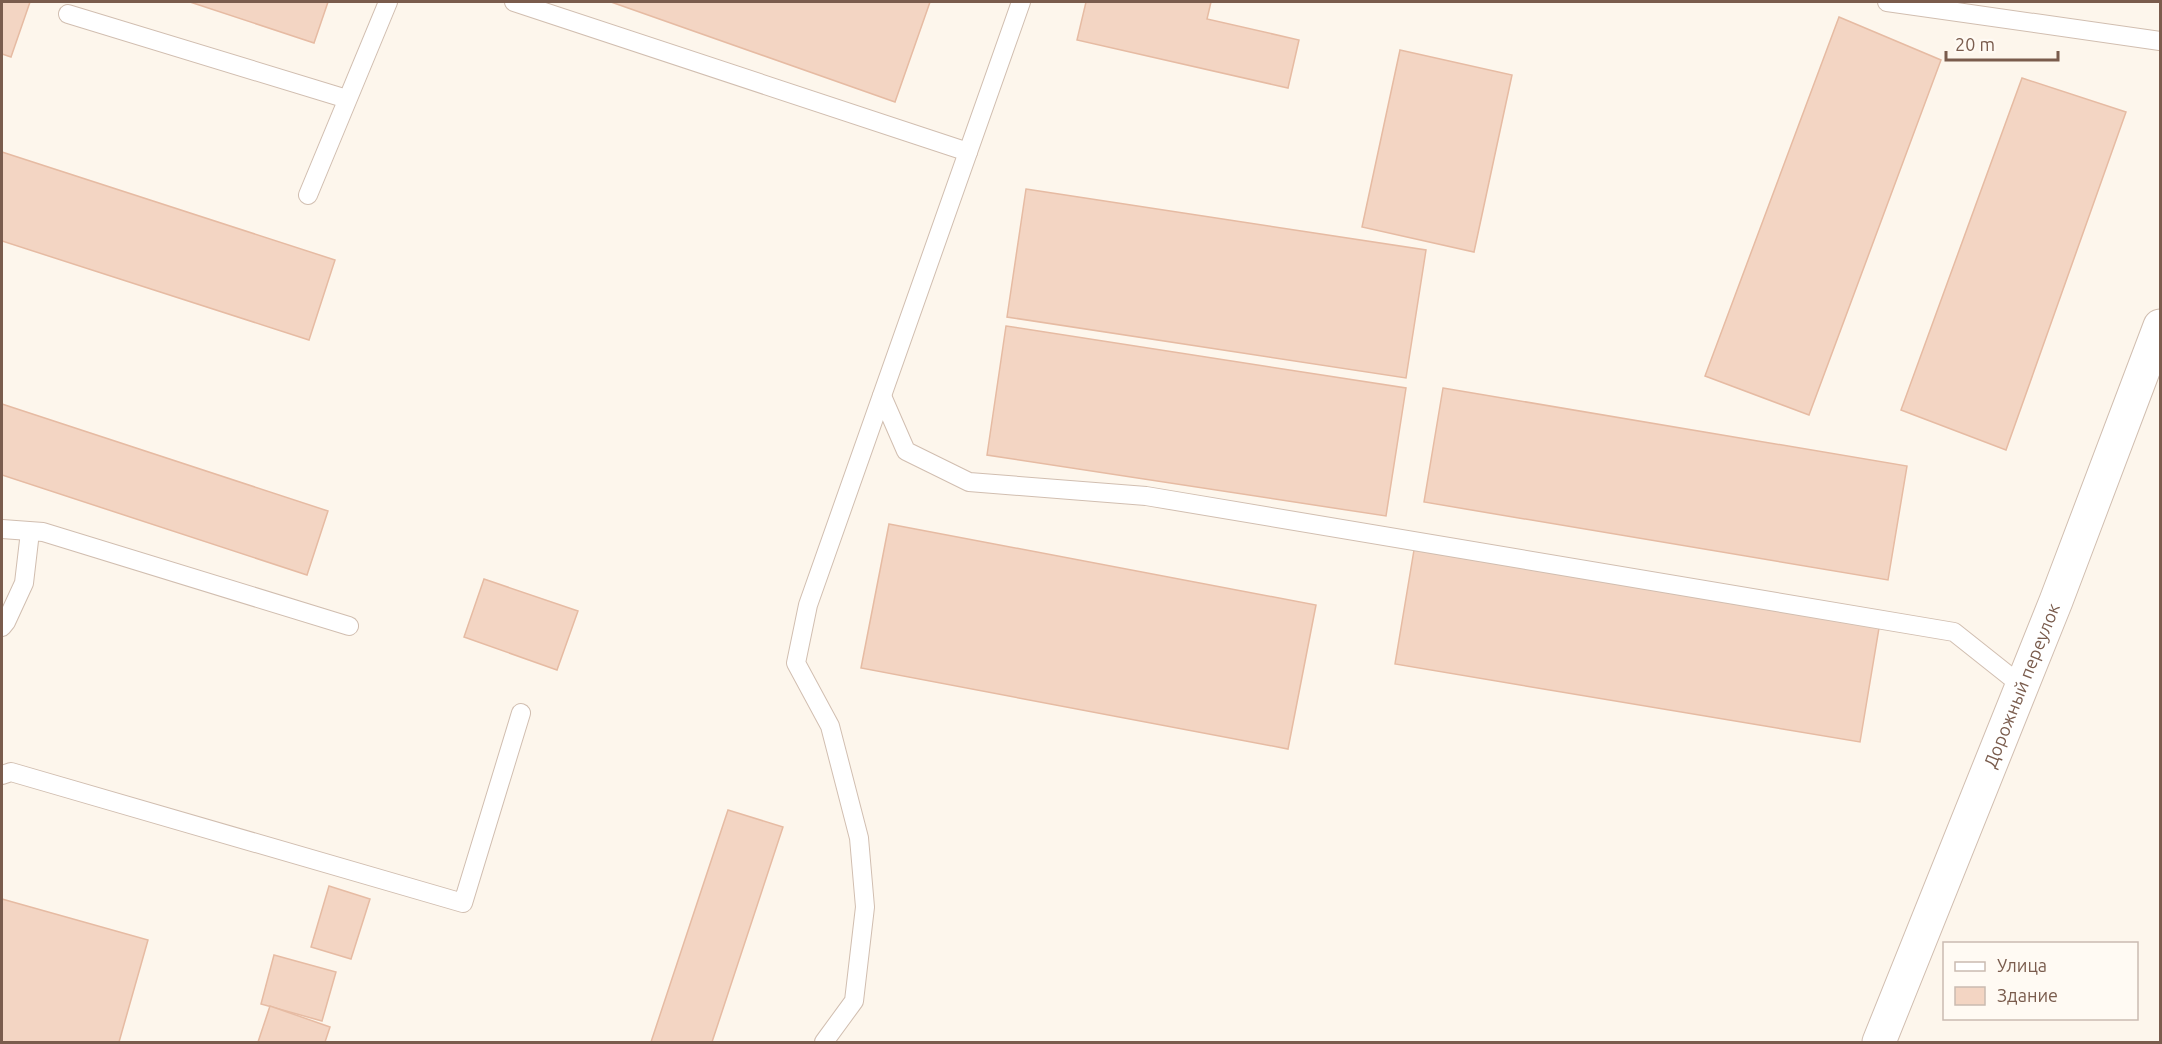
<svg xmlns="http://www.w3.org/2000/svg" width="2162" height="1044" font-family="Ubuntu,sans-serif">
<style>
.building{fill:#f3d5c3;stroke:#e6bba3;stroke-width:1.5}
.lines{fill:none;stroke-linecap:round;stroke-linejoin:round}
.service-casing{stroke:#d1beb0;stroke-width:20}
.minor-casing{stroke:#d1beb0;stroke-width:35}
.service{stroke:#fff;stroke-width:18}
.minor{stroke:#fff;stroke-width:33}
.labels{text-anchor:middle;stroke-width:4.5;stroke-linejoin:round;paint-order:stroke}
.street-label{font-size:18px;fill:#7a5c4d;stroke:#fffaf3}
</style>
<rect width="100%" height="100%" fill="#fdf6ec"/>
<g class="building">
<polygon points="2,2 30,2 11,57 2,54"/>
<polygon points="190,2 328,2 314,43"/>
<polygon points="611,2 930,2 895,102"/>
<polygon points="1086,2 1211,2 1207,19 1299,40 1288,88 1077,40"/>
<polygon points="1839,17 1941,60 1809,415 1705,376"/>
<polygon points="1400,50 1512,75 1474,252 1362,227"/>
<polygon points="2022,78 2126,112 2006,450 1901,410"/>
<polygon points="2,152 335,260 309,340 2,241"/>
<polygon points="1026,189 1426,250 1406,378 1007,317"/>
<polygon points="1006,326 1406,388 1386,516 987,455"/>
<polygon points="1443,388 1907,466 1888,580 1424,502"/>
<polygon points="2,404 328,511 307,575 2,475"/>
<polygon points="889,524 1316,605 1288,749 861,668"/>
<polygon points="1414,550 1879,628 1860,742 1395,664"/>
<polygon points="484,579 578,611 557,670 464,637"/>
<polygon points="728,810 783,827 712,1042 651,1042"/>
<polygon points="329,886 370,899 351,959 311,947"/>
<polygon points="2,899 148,940 119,1042 2,1042"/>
<polygon points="274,955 336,972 322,1021 261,1004"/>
<polygon points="270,1006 330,1027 325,1042 258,1042"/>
</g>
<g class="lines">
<g class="service-casing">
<g id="service">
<polyline points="514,2 968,152"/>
<polyline points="1887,2 2160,41"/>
<polyline points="68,14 347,99"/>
<polyline points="308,195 388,2"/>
<polyline points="882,396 906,451 969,482 1146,496 1954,632 2022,686"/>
<polyline points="2,529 43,532 349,626"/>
<polyline points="2,627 6,622 24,583 30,532"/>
<polyline points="2,775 11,772 463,903 521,713"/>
<polyline points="824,1042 854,1001 865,907 859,838 830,726 796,663 808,605 1021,2"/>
</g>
</g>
<g class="minor-casing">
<g id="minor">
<path id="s1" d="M 1879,1042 L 2056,601 L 2160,326"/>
</g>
</g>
<use href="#service" class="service"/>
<use href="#minor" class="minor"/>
</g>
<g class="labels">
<g class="street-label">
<text dy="6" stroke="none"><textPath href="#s1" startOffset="384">Дорожный переулок</textPath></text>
</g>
</g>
<rect width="2162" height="1044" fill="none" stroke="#7a5c4d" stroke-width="6"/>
<rect x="1943" y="942" width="195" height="78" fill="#fffaf3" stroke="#cabbb1" stroke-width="1.5"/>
<rect x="1955" y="962" width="30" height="9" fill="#ffffff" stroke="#cabbb1" stroke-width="1.5"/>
<text x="1997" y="972" font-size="18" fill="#7a5c4d">Улица</text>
<rect x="1955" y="987" width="30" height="18" fill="#f3d5c3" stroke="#cabbb1" stroke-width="1.5"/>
<text x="1997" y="1002" font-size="18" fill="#7a5c4d">Здание</text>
<path d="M1946 51v9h112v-9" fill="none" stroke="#7a5c4d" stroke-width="3"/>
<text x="1955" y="51" font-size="18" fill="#7a5c4d" stroke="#fffaf3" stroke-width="4.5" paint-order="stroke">20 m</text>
</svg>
